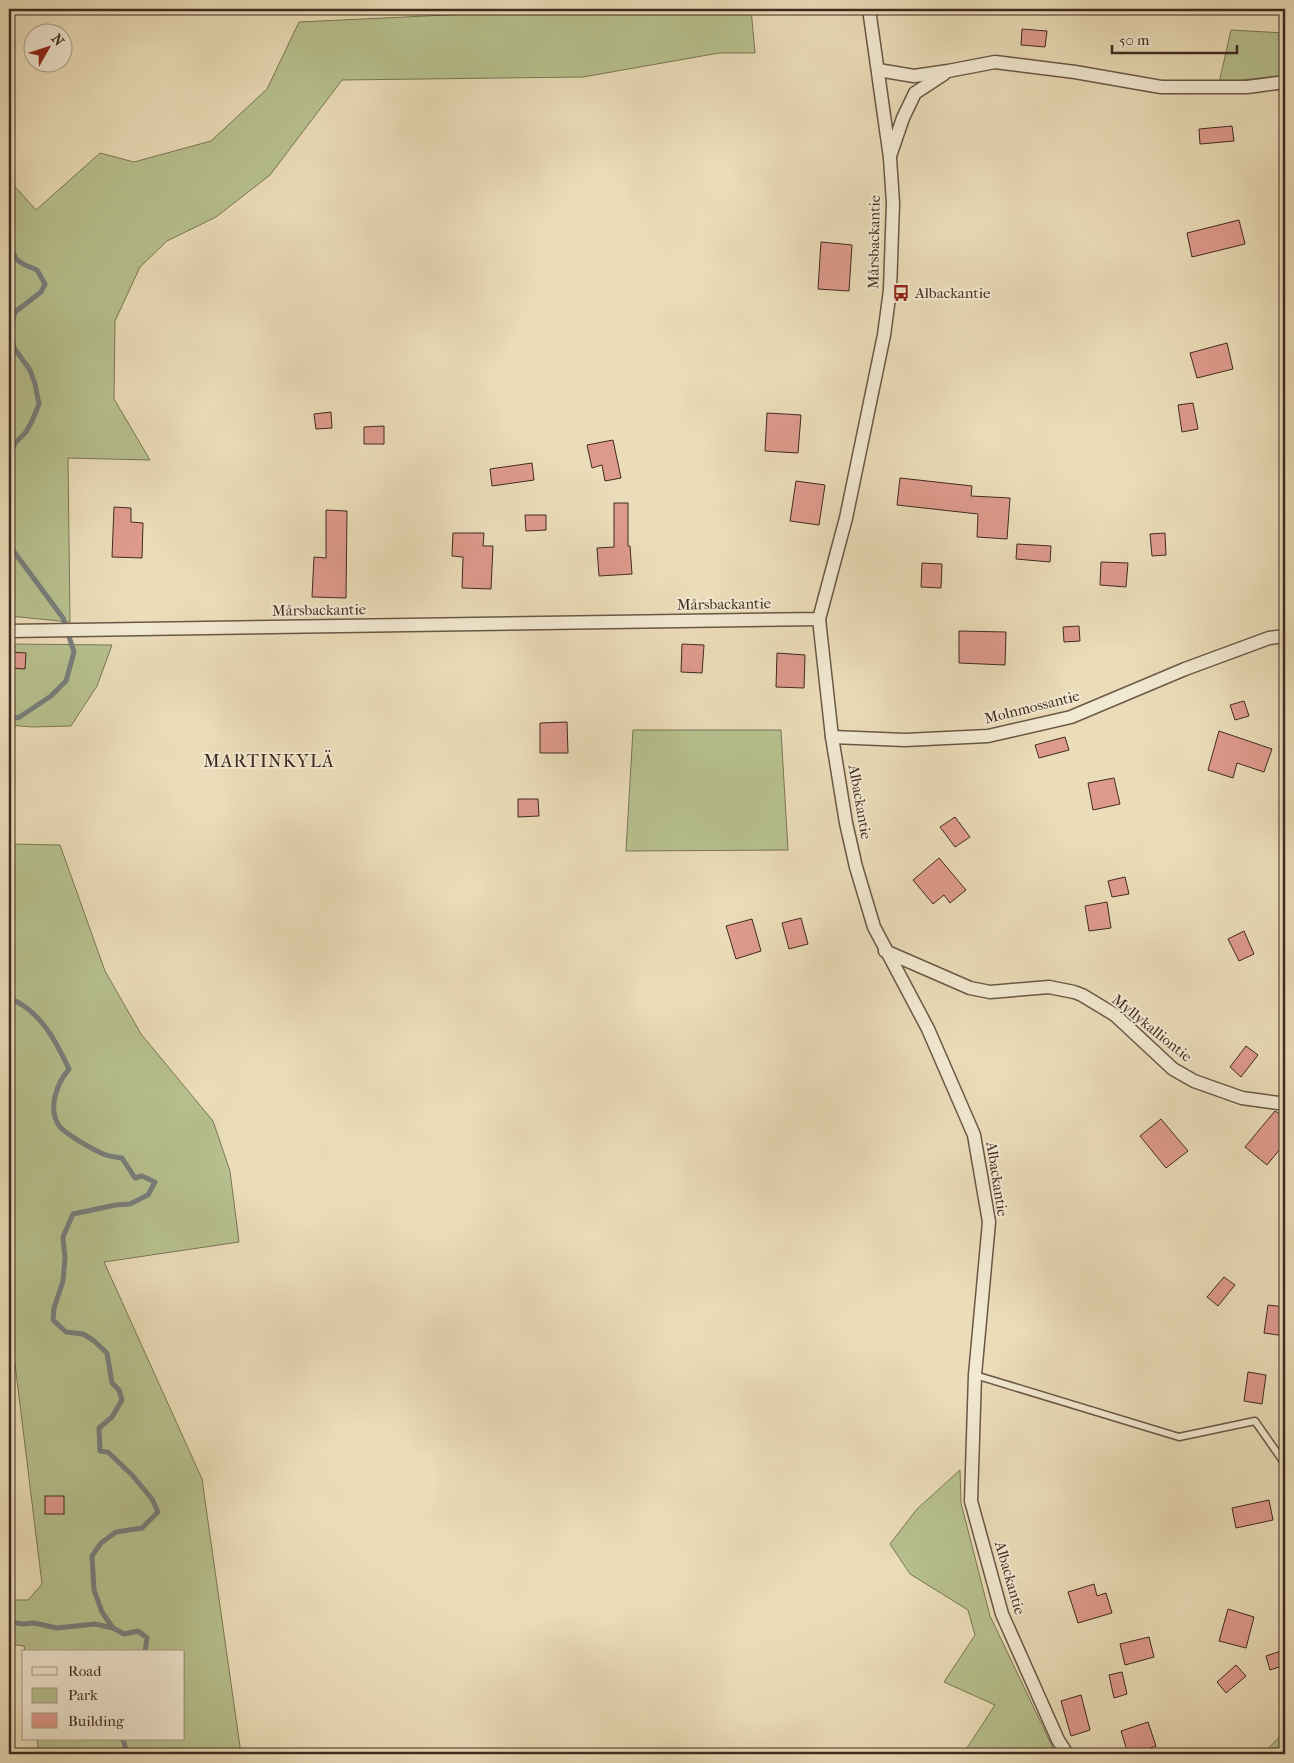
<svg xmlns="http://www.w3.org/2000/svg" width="1294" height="1763" font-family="'IM FELL French Canon',serif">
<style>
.green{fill:#b7c18f;stroke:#7b7658}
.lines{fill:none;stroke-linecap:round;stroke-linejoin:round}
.stream{stroke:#787f7d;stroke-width:5}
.building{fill:#de9b8d;stroke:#3f2a20}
.service-casing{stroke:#6a5746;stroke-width:9}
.minor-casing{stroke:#6a5746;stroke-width:15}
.service{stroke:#f2e9d2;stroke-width:6}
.minor{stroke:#f2e9d2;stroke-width:12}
.labels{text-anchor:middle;stroke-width:4;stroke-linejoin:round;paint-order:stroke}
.street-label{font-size:15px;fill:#3f2a20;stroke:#f2e9d2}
.poi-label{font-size:15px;fill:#3f2a20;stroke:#f2e9d2;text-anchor:start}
.quarter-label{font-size:18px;letter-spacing:1px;fill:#3f2a20;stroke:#f2e9d2}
</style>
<rect width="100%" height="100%" fill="#ebddb9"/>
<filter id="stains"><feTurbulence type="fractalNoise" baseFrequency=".004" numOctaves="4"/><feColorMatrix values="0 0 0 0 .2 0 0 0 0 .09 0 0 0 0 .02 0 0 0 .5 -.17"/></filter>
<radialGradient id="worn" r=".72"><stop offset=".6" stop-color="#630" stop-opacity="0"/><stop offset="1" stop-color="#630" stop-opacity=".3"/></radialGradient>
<g class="green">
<polygon points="9,9 10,9 15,47 9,59"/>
<polygon points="575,9 751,9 755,53 719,53 583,77 342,80 270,175 216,217 167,241 140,267 115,321 114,399 150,460 68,458 70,622 9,616 9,180 36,210 100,153 134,162 211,141 267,89 299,22"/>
<polygon points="1231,30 1285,33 1285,75 1219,83"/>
<polygon points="9,644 112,645 97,686 71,726 32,727 9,725"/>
<polygon points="633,730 781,730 788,850 626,851"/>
<polygon points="9,844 60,845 105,971 141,1034 213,1121 230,1171 239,1242 104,1262 202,1479 241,1754 39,1754 37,1739 184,1739 184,1652 25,1652 24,1646 9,1644 9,1600 28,1600 42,1584 9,1315"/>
<polygon points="960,1470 961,1503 990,1616 1054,1750 1053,1754 963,1754 995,1705 944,1682 975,1635 968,1610 910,1574 890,1544 917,1509"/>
<polygon points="1285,1731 1285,1754 1263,1754"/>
</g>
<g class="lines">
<g class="stream">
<polyline points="9,202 9,241 16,259 23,264 37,270 45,284 41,292 15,312 11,329 14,348 30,370 35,384 39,404 32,421 26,432 15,443 9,457"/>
<polyline points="9,534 12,549 63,618 74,652 66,681 51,696 18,718 9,715"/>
<path d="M 9,998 C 40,1010 56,1041 69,1069 C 57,1083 48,1107 58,1124 C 63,1133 95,1151 106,1155 C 111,1157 117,1157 122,1158 L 135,1178 L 142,1176 L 155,1182 L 148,1195 L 130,1204 L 116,1205 L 73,1214 L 63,1237 L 65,1258 L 63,1281 L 54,1308 L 53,1320 L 66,1332 L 83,1334 L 93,1340 L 107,1353 L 112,1383 L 119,1390 L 122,1400 L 112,1417 L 99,1428 L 100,1451 L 108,1452 L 132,1475 L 152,1499 L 158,1512 L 142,1528 L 116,1532 L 101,1543 L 92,1556 L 94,1590 L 102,1612 L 113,1628 L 124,1634 L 138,1631 L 147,1638 L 145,1652"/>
<polyline points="9,1622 23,1624 34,1623 57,1628 95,1624 113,1628"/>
<polyline points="123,1739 127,1754"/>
</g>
</g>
<g class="building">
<polygon points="1022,29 1047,31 1045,47 1021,45"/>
<polygon points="1232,126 1234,141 1200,144 1199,129"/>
<polygon points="1239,220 1245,244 1192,257 1187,233"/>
<polygon points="821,242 852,245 849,291 818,289"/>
<polygon points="1227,343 1233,369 1197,378 1190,353"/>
<polygon points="1193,403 1198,429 1182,432 1178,405"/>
<polygon points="331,412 332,428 316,429 314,414"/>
<polygon points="767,413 801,415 798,453 765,451"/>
<polygon points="384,426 384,444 364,444 364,427"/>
<polygon points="613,440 621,478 605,481 602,465 592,468 587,445"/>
<polygon points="532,463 534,480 492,486 490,469"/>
<polygon points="900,478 972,486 971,496 1010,498 1007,539 977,537 978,514 897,505"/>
<polygon points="796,481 825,485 819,525 790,521"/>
<polygon points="614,503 628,503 628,546 630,546 632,574 599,576 597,548 614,547"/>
<polygon points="114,507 131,508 131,522 143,523 142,558 112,557"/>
<polygon points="326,510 347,511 346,598 312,597 314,557 326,558"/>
<polygon points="525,515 546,515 546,530 526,531"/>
<polygon points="453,533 484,533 483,546 493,546 491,589 462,588 463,557 452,556"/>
<polygon points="1165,533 1166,555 1152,556 1150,534"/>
<polygon points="1017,544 1051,546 1050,562 1016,559"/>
<polygon points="1101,562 1128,563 1126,587 1100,585"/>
<polygon points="922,563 942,564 941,588 921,587"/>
<polygon points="1079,626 1080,641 1064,642 1063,627"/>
<polygon points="959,631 1006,632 1005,665 959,663"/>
<polygon points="682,644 704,645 702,673 681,672"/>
<polygon points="9,652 26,653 25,669 9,668"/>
<polygon points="777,653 805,655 804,688 776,687"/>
<polygon points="1244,701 1249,716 1235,720 1230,705"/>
<polygon points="567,722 568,753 540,753 540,723"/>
<polygon points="1219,731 1272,749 1264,772 1237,763 1233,778 1208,770"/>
<polygon points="1065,737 1069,750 1039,758 1035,745"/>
<polygon points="1114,778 1120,804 1093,810 1088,783"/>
<polygon points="518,799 538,799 539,816 518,817"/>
<polygon points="955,817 970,837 955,847 940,827"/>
<polygon points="939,858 966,890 950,903 944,895 933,904 913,880"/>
<polygon points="1125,877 1129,894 1112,897 1108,881"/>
<polygon points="1107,902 1111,928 1089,931 1085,906"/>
<polygon points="801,918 808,944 789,949 782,923"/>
<polygon points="752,919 761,951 736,959 726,926"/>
<polygon points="1244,931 1254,954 1239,961 1228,939"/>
<polygon points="1246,1046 1258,1055 1241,1077 1230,1067"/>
<polygon points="1275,1111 1285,1118 1285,1143 1267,1165 1245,1147"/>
<polygon points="1161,1119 1188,1151 1166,1168 1140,1136"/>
<polygon points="1224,1277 1235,1285 1218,1306 1207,1297"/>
<polygon points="1268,1305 1285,1307 1285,1336 1264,1333"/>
<polygon points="1248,1372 1266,1375 1262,1404 1244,1401"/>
<rect x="45" y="1496" width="19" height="18"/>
<polygon points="1269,1500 1273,1520 1236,1528 1232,1508"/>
<polygon points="1094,1584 1097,1596 1106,1593 1112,1613 1078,1623 1068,1592"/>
<polygon points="1228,1609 1254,1617 1246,1648 1219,1641"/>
<polygon points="1149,1637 1154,1657 1125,1665 1120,1644"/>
<polygon points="1281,1651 1285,1665 1270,1670 1266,1656"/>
<polygon points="1236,1665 1246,1676 1226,1693 1217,1682"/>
<polygon points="1122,1672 1127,1694 1114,1698 1109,1675"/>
<polygon points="1081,1695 1090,1730 1071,1736 1061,1701"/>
<polygon points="1148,1722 1156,1746 1133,1754 1128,1754 1121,1731"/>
</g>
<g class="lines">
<g class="service-casing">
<polyline id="service" points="975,1375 1179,1437 1255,1421 1285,1464"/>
</g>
<g class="minor-casing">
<g id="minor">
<polyline points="878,70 914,76 948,71 995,62 1075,72 1161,87 1247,87 1285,82"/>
<polyline points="891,153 903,118 915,93 944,74"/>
<polyline points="819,619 832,737 846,823 856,867 874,927 928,1029 974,1135 989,1222 975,1375 971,1501 1002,1614 1058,1740 1067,1754"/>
<polyline points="9,631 819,619 846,518 884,335 890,290 893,203 890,158 869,9"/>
<polyline points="832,737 905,740 988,736 1071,717 1185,669 1269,638 1285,636"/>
<polyline points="885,951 970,988 990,992 1049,987 1074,992 1082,995 1115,1015 1173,1069 1194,1081 1242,1098 1278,1103 1285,1102"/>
</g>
</g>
<use href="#service" class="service"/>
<use href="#minor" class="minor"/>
</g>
<defs>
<g id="bus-bare" transform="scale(1.35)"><path d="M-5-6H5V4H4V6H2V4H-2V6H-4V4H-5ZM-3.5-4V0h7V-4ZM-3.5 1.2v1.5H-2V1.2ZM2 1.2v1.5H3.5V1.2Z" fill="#8f2418" stroke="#f2e9d2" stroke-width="2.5" paint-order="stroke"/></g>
</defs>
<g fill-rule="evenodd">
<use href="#bus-bare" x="901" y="293"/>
</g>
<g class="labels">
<g class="street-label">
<text transform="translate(874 242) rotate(-89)" y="5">Mårsbackantie</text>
<text transform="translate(724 604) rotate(-1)" y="5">Mårsbackantie</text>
<text transform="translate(319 610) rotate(-1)" y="5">Mårsbackantie</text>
<text transform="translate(1032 707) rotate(-14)" y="5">Molnmossantie</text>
<text transform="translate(860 802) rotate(80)" y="5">Albackantie</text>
<text transform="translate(1152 1028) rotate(39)" y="5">Myllykalliontie</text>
<text transform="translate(997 1179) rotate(81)" y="5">Albackantie</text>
<text transform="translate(1010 1578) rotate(74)" y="5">Albackantie</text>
</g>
<g class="poi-label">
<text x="915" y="298">Albackantie</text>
</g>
<g class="quarter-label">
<text x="269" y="767">MARTINKYLÄ</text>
</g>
</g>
<rect width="1294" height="1763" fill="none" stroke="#ebddb9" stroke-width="30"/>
<rect x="10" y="10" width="1274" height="1743" fill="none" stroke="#3f2a20" stroke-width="2.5"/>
<rect x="15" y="15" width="1264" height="1733" fill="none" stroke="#3f2a20"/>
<rect x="22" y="1650" width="162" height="90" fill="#f2e9d2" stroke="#aa9d8b"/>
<rect x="32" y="1667" width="25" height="8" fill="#f2e9d2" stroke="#aa9d8b"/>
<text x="68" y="1676" font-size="15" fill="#3f2a20">Road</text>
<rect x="32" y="1688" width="25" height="15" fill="#b7c18f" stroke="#aa9d8b"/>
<text x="68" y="1700" font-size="15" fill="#3f2a20">Park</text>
<rect x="32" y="1713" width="25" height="15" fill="#de9b8d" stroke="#aa9d8b"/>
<text x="68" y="1726" font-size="15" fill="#3f2a20">Building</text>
<g transform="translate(48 48) rotate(51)"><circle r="24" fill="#f2e9d2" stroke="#aa9d8b"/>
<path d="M0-4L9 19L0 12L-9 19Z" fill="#8f2418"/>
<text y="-8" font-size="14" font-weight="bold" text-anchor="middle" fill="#3f2a20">N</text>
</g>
<path d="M1112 45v8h125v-8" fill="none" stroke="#3f2a20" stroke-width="2.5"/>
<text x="1119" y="45" font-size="15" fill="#3f2a20" stroke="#f2e9d2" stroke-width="4" paint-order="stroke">50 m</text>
<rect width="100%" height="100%" filter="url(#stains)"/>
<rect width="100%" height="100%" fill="url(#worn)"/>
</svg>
